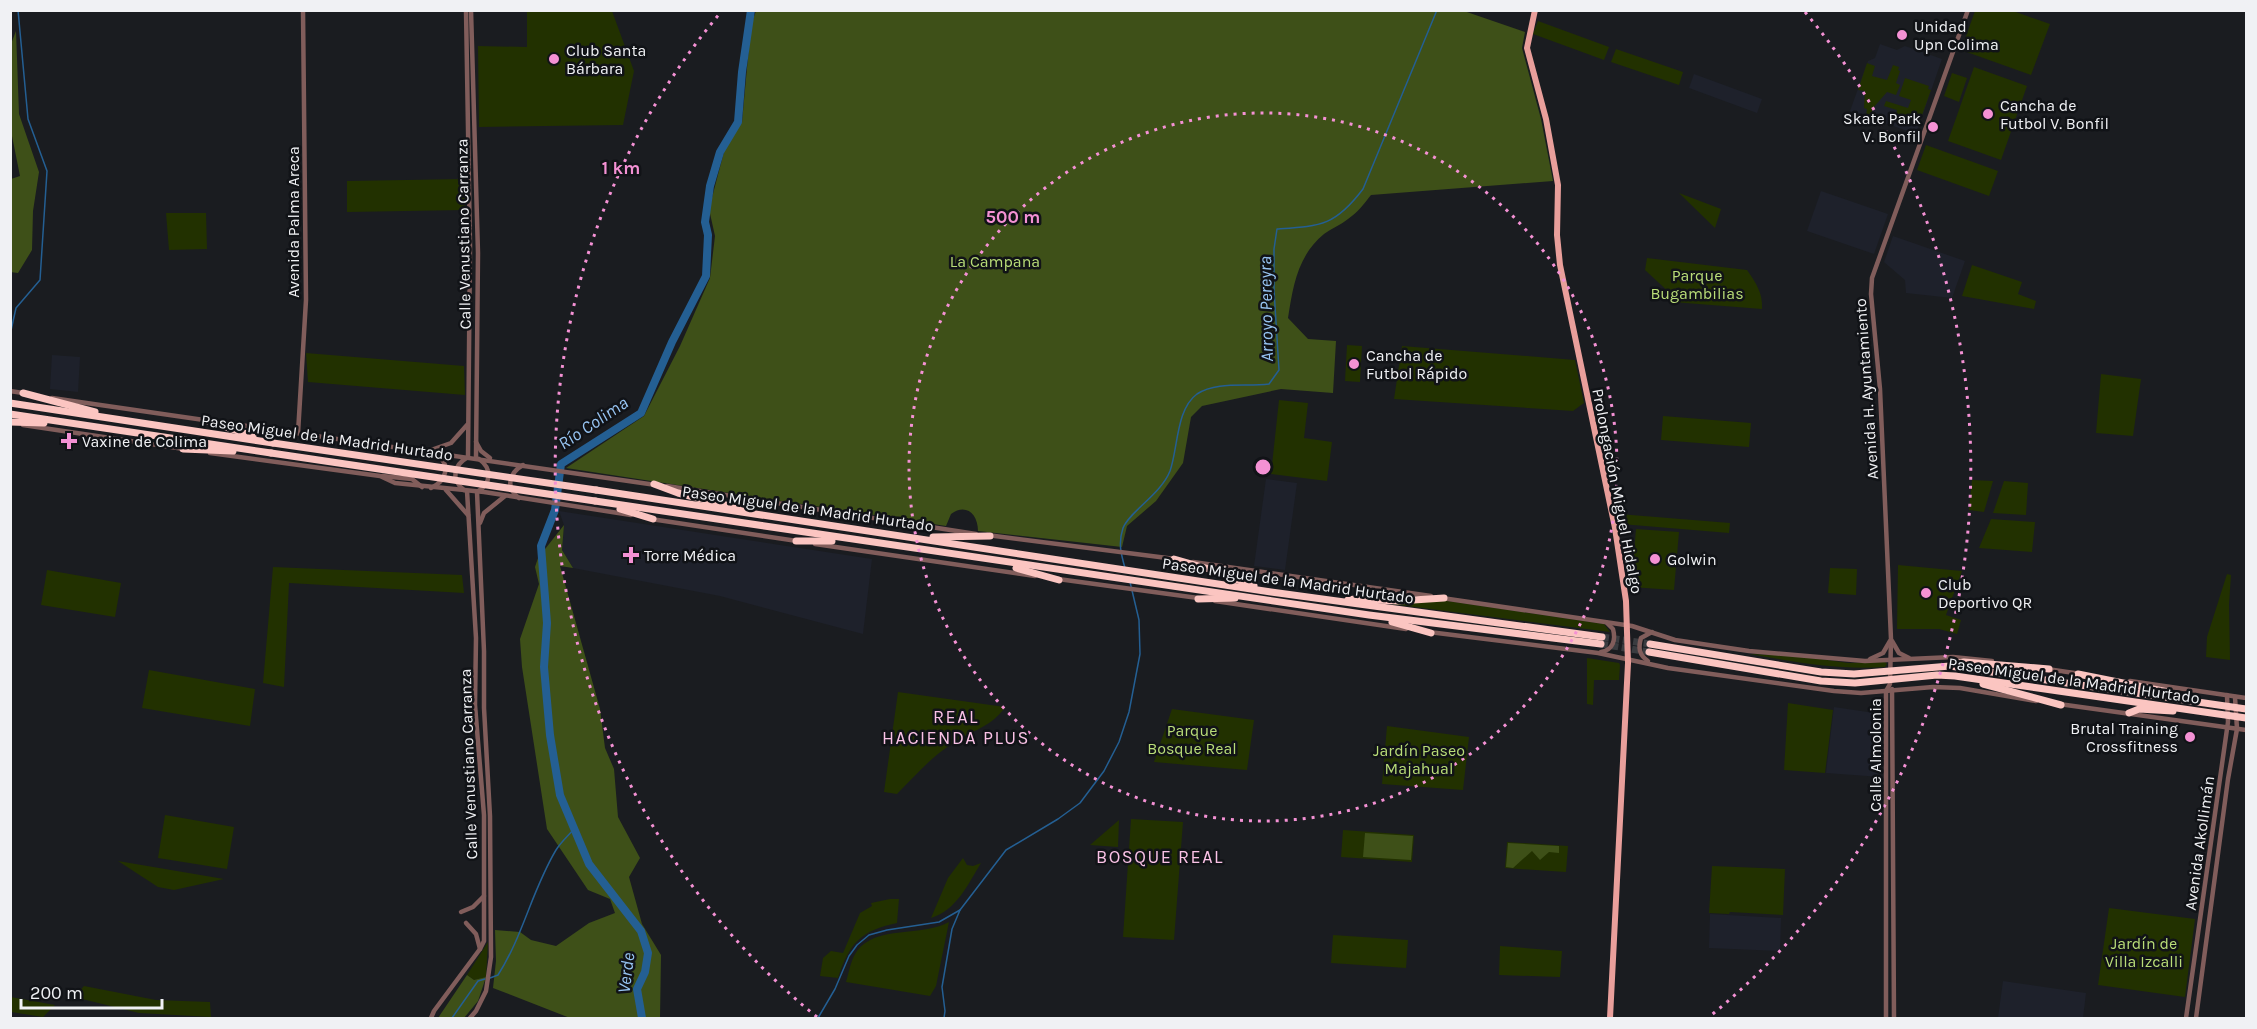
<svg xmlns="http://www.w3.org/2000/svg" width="2257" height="1029" font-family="Karla,sans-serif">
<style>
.built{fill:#1e212b}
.green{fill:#223100}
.forest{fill:#3e5018}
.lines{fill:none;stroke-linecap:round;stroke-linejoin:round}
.stream{stroke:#245f93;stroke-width:1.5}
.river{stroke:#245f93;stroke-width:8}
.highway-tunnel{stroke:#3a3c40;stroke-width:7;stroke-dasharray:7 3.5;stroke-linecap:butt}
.minor{stroke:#815d5b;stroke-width:4.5}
.major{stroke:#e99f9b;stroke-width:6}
.highway{stroke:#fbc5c1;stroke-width:7}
.highway-bridge{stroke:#fbc5c1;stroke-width:7}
.ring{fill:none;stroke:#f491d4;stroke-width:3;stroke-dasharray:3 6}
.poi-dot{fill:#f491d4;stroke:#111317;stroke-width:2}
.labels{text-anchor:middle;stroke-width:5;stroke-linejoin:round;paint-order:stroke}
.poi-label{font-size:16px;fill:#f0f1f4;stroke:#111317;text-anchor:start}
.street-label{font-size:16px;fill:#f0f1f4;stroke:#111317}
.park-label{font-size:16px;fill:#b9dd78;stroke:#111317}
.water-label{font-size:18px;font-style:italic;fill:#97c4f2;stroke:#111317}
.neighbourhood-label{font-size:18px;letter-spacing:1.5px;fill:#fac2e6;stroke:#111317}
.centre{fill:#f491d4;stroke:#111317;stroke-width:3}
.ring-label{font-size:18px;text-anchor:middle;font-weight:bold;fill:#f491d4;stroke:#111317;stroke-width:5;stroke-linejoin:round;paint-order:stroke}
</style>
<rect width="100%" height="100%" fill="#1a1c20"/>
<g class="built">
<polygon points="1880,44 1897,50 1905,46 1942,59 1916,134 1850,111 1868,61 1875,58"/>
<polygon points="1694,74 1762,99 1757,113 1689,88"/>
<polygon points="1821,191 1888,214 1874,254 1807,231"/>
<polygon points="1893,236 1965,261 1952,298 1906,293 1905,280 1884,262"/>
<polygon points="52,355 80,357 78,392 50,389"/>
<polygon points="1266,479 1297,483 1285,570 1254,566"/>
<polygon points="559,511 872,559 863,634 720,596 573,568 562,550 564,525"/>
<polygon points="1834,707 1881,714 1881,777 1826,773"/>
<polygon points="1710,914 1781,918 1780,951 1709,948"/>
<polygon points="2003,981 2086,993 2083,1018 1998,1018"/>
</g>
<g class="green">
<polygon points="527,11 612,11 634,71 623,125 479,127 478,46 527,47"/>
<polygon points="1975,11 2013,11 2050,24 2031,75 1961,50"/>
<polygon points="1538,21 1609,47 1604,60 1533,34"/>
<polygon points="1616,49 1683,72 1679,85 1611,62"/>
<polygon points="1867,63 1875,66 1872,76 1887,80 1893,65 1899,67 1898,70 1900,71 1896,83 1900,85 1896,95 1887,92 1873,108 1870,117 1866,116 1867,109 1864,108 1865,91 1858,90"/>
<polygon points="1974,67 2027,86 2001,160 1948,141"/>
<polygon points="1952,73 1967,78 1959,102 1944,96"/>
<polygon points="1905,78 1929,86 1928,89 1931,90 1920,121 1896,115 1897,110 1884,106 1886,101 1908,108 1911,100 1899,96"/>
<polygon points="1926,145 1998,171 1989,196 1917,170"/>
<polygon points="464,179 465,210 347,212 347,181"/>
<polygon points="1679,193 1721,209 1715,228"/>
<polygon points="166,213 206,213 207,249 169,250"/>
<path d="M 1647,258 L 1747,270 C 1756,283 1763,293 1762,309 L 1673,302 L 1672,295 L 1645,270 Z"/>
<polygon points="1972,265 2022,282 2018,294 2036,301 2034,309 1962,296"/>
<polygon points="1347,345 1362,346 1360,382 1345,381"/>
<polygon points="1402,346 1575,360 1584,403 1573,411 1394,399"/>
<polygon points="306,353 464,366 465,395 308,382"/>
<polygon points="2101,374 2141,379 2133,436 2096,433"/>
<polygon points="1279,400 1308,403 1304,438 1332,442 1327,481 1271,474"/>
<polygon points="1663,416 1751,423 1749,447 1661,440"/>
<polygon points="1972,480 1993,481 1984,512 1969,510"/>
<polygon points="2004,481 2028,483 2026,515 1993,513"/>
<polygon points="1619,514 1730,523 1729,533 1621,524"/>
<polygon points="1991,519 2035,522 2032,552 1979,548"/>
<polygon points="1636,529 1679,532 1674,590 1631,587"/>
<polygon points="1898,565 1962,571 1946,615 1961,620 1957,634 1939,629 1897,629"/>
<polygon points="273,567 462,575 464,593 289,583 284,687 263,683"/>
<polygon points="1830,568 1857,569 1856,595 1828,593"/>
<polygon points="47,570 121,583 115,617 41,605"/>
<polygon points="2227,574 2231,575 2229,604 2230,660 2206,657 2207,637"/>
<polygon points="1441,600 1604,624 1610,632 1376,602"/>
<path d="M 1749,654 L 1799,656 L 1848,663 L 1885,662 L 1887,664 L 1885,667 C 1837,670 1797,662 1749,654 Z"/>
<polygon points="1587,658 1619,663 1620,665 1619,680 1594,680 1593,705 1587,704"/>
<polygon points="149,670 255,689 250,726 142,708"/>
<path d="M 898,692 L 1005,707 C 993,726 971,731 952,744 C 931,757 915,776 897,794 L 884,792 Z"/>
<polygon points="1788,703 1833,710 1825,773 1784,770"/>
<polygon points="1172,709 1254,720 1247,770 1154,762"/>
<polygon points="1387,726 1469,737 1463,790 1382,784"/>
<polygon points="165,815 234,827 227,869 158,858"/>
<polygon points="1131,819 1183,822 1174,940 1123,937"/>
<polygon points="1119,820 1118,847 1090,845"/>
<polygon points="1343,830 1414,835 1412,862 1341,857"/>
<polygon points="1507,842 1568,846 1566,872 1505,868"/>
<path d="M 963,858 L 967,865 L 973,866 L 981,863 C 968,884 957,910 931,918 L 948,878 Z"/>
<polygon points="118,861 224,879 174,890 158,887"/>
<polygon points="1712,866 1785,869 1783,915 1730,912 1729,914 1709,913"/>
<path d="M 890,899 L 899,899 L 897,923 C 862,930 849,943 838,978 L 820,976 L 823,958 L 831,951 L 843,953 L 860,913 L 872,906 L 871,903 Z"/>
<polygon points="2109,908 2195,919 2185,997 2098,985"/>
<path d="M 949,922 L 936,986 L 930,996 L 846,982 C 849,972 851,959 857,951 C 876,925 922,937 949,922 Z"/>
<polygon points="1333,935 1408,940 1406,968 1331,963"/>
<polygon points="488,942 486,977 474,980 467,975"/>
<polygon points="1500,946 1562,951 1560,977 1499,975"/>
<polygon points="84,986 156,1000 210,1002 211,1017 139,1013 74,997"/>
<polygon points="11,997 55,1005 43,1017 11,1012"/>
</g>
<g class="forest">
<path d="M 1461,10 L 1525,32 L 1522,48 L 1541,119 L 1553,181 L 1371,195 C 1364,204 1357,213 1348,219 C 1341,225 1332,228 1324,234 C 1298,255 1293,286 1288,318 L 1308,339 L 1336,341 L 1333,393 L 1281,389 L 1202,406 L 1191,417 L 1183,463 L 1156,501 L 1127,526 L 1122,547 L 978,531 C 978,514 966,503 951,514 L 946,526 L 566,468 L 644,416 L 680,346 L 710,278 L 715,236 L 709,209 L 725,148 L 742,122 L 751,25 L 756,11 Z"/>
<polygon points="16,31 19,114 39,172 33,211 32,250 18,273 10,272 11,179 20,176 11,131 11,44"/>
<polygon points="564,525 562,550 573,568 560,566 600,709 605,748 614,769 618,817 640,858 629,877 642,924 661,955 660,1018 570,1018 493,988 496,961 495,930 520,932 531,940 556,946 589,923 615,913 610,899 588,890 547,829 522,667 520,639 539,584 535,567 538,558"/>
<polygon points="1365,833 1413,836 1411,860 1363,857"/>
<polygon points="1508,843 1559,846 1559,853 1549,852 1540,860 1532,851 1513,868 1506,867"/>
<polygon points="467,975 474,980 486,977 478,1001 464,1018 438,1018"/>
</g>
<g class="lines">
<g class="stream">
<polyline points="10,335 16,308 40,280 47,171 28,119 18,10"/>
<path d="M 1125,568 C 1121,554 1118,543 1123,528 C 1129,512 1161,494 1170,471 C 1178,449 1176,409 1197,394 C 1217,381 1246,387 1269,384 L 1279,370 L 1274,290 L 1274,249 L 1277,229 C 1321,226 1335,226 1363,189 L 1437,10"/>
<path d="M 490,978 L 498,975 C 523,936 532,890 556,850 C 561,842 568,836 574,829"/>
<polyline points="452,1018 478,981 485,979"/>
<polyline points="818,1018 835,989 849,956 857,945 869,935 887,930 939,922 960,910"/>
<polyline points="944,1018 945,1011 942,987 952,929 960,910 1006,850 1058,819 1080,803 1104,771 1119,742 1129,712 1140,654 1139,620 1130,582"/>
</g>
<polyline class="river" points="642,1018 637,989 645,972 648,953 641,931 589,864 560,795 550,735 544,667 547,623 541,546 555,510 561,464 641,413 672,342 706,276 708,235 705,222 710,186 720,152 738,122 742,72 751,10"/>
<g class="highway-tunnel">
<polyline points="1602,637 1650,644"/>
<polyline points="1601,644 1649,652"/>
</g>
<g class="minor">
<polyline points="466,10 470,246 468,457"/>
<polyline points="471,10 478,253 476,458"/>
<polyline points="10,391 23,393"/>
<polyline points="52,398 204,420"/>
<polyline points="219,422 656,485"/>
<polyline points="23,425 184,449"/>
<polyline points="298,433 306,300 303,10"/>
<polyline points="476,442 481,451 490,458"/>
<polyline points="431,450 451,443 467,425"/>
<polyline points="210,453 380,476 395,483 484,492 631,515"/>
<polyline points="382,476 412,479 422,487"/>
<polyline points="667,486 976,534"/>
<path d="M 431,488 C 446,481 452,465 436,454"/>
<polyline points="446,490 468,515"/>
<path d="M 464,490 C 450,479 454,465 468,457"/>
<path d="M 477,492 C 491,484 493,469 479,459"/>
<path d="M 519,498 C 505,488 509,473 523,465"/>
<polyline points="651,519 797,541"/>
<polyline points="480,523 484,513 505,496"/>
<polyline points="987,535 1175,559"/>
<polyline points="815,544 1035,576"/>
<polyline points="1193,562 1431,596"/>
<polyline points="1058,579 1198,598"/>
<polyline points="1442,598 1632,626 1675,640 1749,651 1865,661 1953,657 1992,661"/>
<polyline points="1215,601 1406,629"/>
<polyline points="1429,632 1598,653 1668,668 1834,691 1861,693 1933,687 1960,688 2036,701"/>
<polyline points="1892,641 1899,653 1909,658"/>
<path d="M 1601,652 C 1613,650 1616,640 1613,629 L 1607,623"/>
<polyline points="1870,659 1883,653 1890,641"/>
<path d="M 1648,661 C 1639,655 1638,648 1641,638 L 1652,632"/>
<polyline points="2047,669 2081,674"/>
<polyline points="2130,681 2246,698"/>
<polyline points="1892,689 1894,1018"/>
<polyline points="2059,704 2246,730"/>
<polyline points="461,912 473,907 484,896"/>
<polyline points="466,923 476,934 480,949"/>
<polyline points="431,1018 434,1011 480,949 484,941 484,815 475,705 476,638 467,491"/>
<polyline points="470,1018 476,1011 486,991 491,957 490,816 484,708 484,651 477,492"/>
<polyline points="1886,1018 1886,691 1890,684 1891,639 1880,389 1871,294 1872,278 1968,10"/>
<polyline points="2186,1018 2228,722 2227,695"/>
<polyline points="2196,1018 2228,779 2237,729 2235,697"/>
</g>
<polyline class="major" points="1535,10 1527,48 1546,119 1558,185 1557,235 1560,265 1615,528 1626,601 1628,663 1610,1018"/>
<g class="highway">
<polyline points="23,393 95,412"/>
<polyline points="10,403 273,443"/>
<polyline points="10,414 271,453"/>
<polyline points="204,420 253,436"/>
<polyline points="10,422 44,423"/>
<polyline points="183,449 233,451"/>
<polyline points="654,484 678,493 741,509"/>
<polyline points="596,490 1271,592 1602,637"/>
<polyline points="595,501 1369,615 1601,644"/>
<polyline points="620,509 653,519"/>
<polyline points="933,537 990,536"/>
<polyline points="796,541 832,541"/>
<polyline points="1174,559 1209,569 1254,586"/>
<polyline points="1016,568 1059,580"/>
<polyline points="1198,599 1235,598"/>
<polyline points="1348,600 1355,599 1398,601 1444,598"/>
<polyline points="1392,622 1431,633"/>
<polyline points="1650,644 1821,672 1854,674 1950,666 2246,709"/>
<polyline points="1649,652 1821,681 1855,683 1937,675 1955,676 2246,718"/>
<polyline points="1953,664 1964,662 2049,669"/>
<polyline points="2078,674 2168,692"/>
<polyline points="1983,684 2061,705"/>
<polyline points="2129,713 2139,709 2173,711"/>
</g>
<g class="highway-bridge">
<polyline points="273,443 596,490"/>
<polyline points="271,453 595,501"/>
</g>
</g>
<g class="ring">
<circle cx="1263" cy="467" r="354"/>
<path d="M817 1017A708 708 0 0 1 721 12M1805 12A708 708 0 0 1 1709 1017"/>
</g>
<g class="poi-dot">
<circle cx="1902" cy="35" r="6"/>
<circle cx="554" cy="59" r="6"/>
<circle cx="1988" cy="114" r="6"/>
<circle cx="1933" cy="127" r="6"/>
<circle cx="1354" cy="364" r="6"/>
<path d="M66 432h6v6h6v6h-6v6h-6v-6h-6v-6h6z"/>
<path d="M628 546h6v6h6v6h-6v6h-6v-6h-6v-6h6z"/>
<circle cx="1655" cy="559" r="6"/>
<circle cx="1926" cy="593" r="6"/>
<circle cx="2190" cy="737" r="6"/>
</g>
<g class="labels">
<g class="poi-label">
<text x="1914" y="32">Unidad<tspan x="1914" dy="18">Upn Colima</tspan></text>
<text x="566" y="56">Club Santa<tspan x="566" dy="18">Bárbara</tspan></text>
<text x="2000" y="111">Cancha de<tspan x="2000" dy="18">Futbol V. Bonfil</tspan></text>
<text x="1921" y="124" text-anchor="end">Skate Park<tspan x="1921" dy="18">V. Bonfil</tspan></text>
<text x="1366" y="361">Cancha de<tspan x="1366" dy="18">Futbol Rápido</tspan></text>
<text x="82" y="447">Vaxine de Colima</text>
<text x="644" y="561">Torre Médica</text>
<text x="1667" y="565">Golwin</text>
<text x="1938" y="590">Club<tspan x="1938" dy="18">Deportivo QR</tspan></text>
<text x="2178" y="734" text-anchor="end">Brutal Training<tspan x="2178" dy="18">Crossfitness</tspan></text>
</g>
<g class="street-label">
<text transform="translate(293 222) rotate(-90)" y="6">Avenida Palma Areca</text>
<text transform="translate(463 234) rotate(-91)" y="6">Calle Venustiano Carranza</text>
<text transform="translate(1866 389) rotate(-94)" y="6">Avenida H. Ayuntamiento</text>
<text transform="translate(327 437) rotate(8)" y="6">Paseo Miguel de la Madrid Hurtado</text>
<text transform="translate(1618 491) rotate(79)" y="6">Prolongación Miguel Hidalgo</text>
<text transform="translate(808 508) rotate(8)" y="6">Paseo Miguel de la Madrid Hurtado</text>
<text transform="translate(1288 580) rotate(8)" y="6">Paseo Miguel de la Madrid Hurtado</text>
<text transform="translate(2074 680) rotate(8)" y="6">Paseo Miguel de la Madrid Hurtado</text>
<text transform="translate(1875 755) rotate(-90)" y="6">Calle Almolonia</text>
<text transform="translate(468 764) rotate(-92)" y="6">Calle Venustiano Carranza</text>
<text transform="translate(2199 843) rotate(-82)" y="6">Avenida Akollimán</text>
</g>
<g class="park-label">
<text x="995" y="267">La Campana</text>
<text x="1697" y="281">Parque<tspan x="1697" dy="18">Bugambilias</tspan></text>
<text x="1192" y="736">Parque<tspan x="1192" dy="18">Bosque Real</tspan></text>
<text x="1419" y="756">Jardín Paseo<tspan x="1419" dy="18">Majahual</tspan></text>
<text x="2144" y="949">Jardín de<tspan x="2144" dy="18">Villa Izcalli</tspan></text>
</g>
<g class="water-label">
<text transform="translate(1266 309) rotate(-91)" y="6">Arroyo Pereyra</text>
<text transform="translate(593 423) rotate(-34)" y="6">Río Colima</text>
<text transform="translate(626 973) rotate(-83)" y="6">Verde</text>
</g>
<g class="neighbourhood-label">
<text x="956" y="723">REAL<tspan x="956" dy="21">HACIENDA PLUS</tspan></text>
<text x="1160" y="863">BOSQUE REAL</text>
</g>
</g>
<circle cx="1263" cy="467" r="9" class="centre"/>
<g class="ring-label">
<text x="621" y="174">1 km</text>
<text x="1013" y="223">500 m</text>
</g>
<rect width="2257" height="1029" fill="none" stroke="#f0f1f4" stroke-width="24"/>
<path d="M21 999v9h141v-9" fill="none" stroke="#f0f1f4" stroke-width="3"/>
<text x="30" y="999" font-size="18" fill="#f0f1f4" stroke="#111317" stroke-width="4.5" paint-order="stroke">200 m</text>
</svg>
